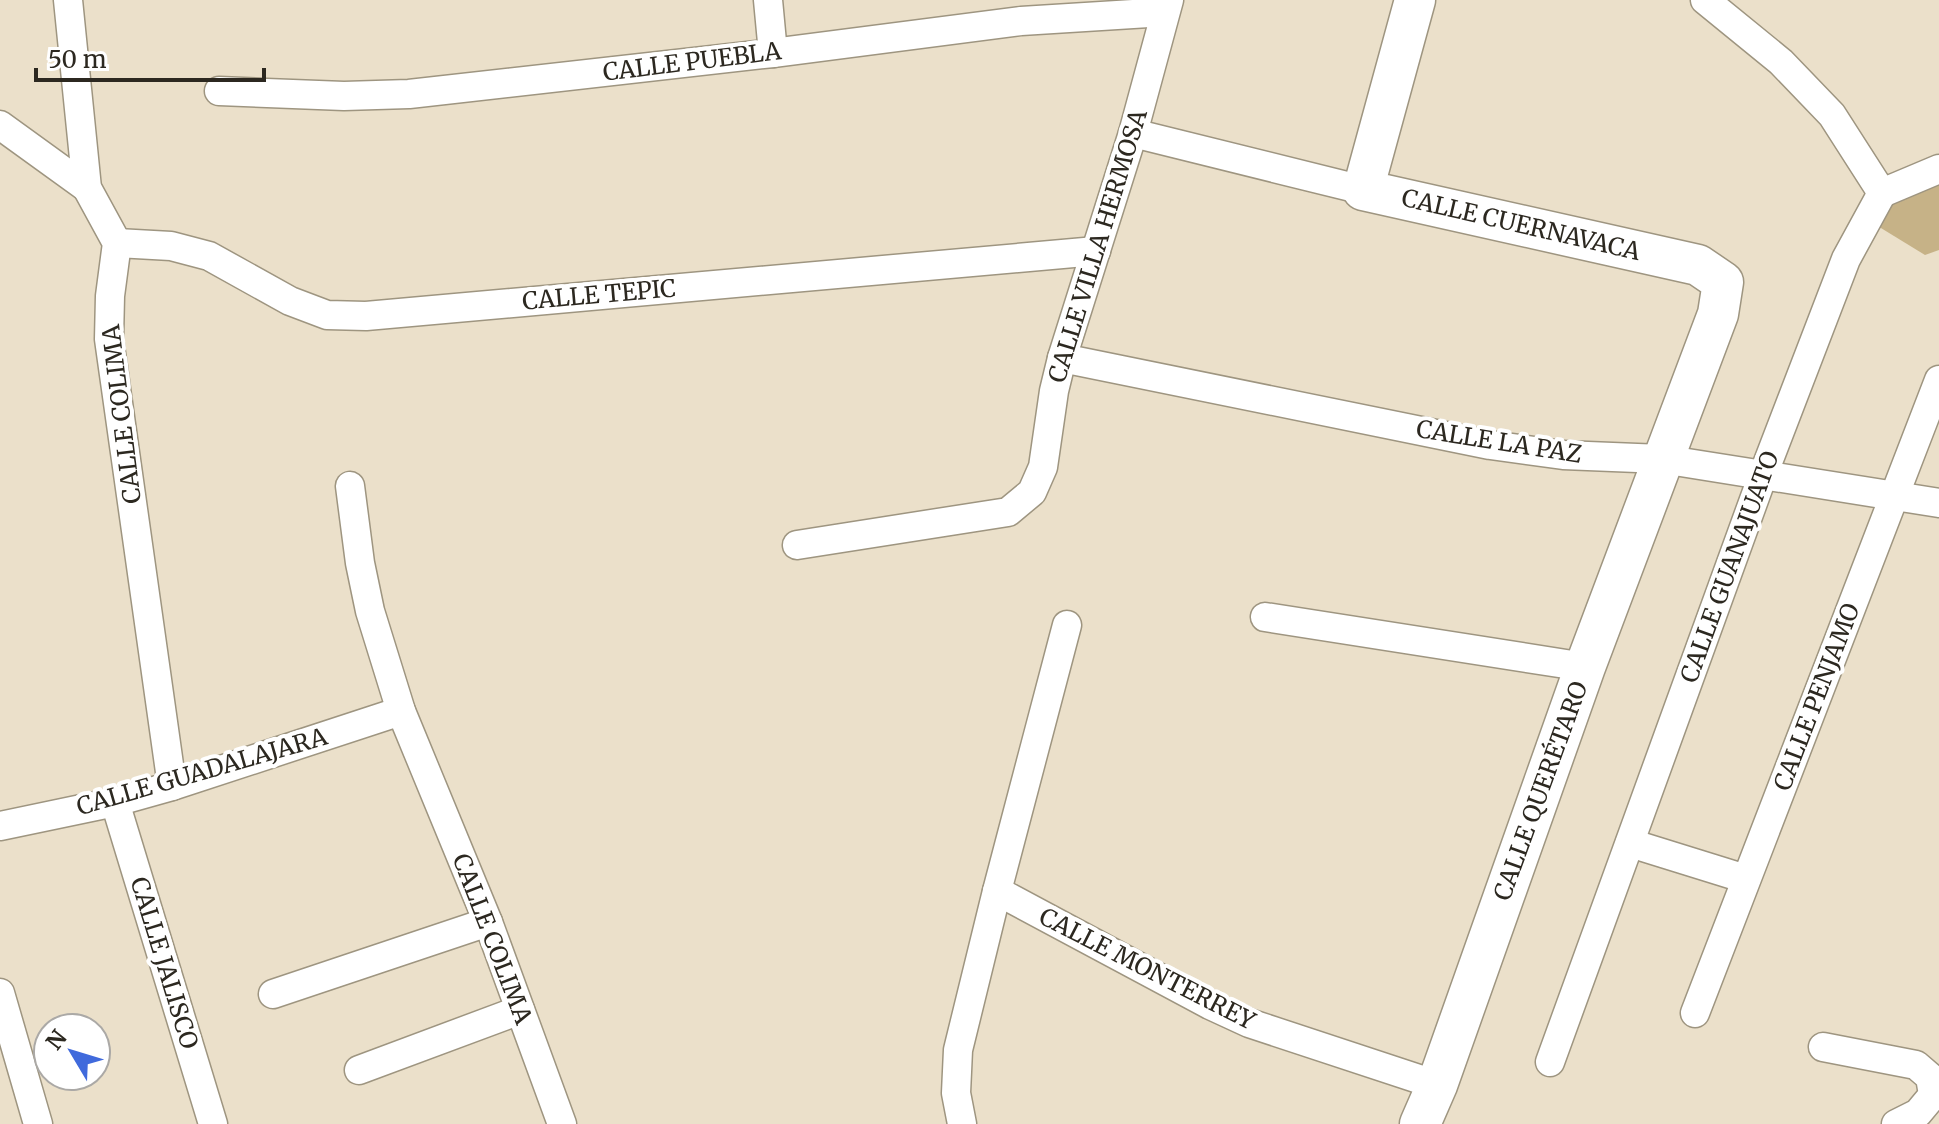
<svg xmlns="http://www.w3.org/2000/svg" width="1939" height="1124" font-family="Merriweather,serif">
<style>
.green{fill:#c6b287}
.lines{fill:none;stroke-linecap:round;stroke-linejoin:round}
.street-casing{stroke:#9e9580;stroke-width:31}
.secondary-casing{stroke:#9e9580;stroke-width:43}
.street{stroke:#fff;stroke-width:28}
.secondary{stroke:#fff;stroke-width:40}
.labels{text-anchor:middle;stroke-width:8;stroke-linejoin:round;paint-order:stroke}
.street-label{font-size:24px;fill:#2c2820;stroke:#fff}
</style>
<rect width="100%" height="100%" fill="#ebe0ca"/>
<polygon class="green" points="1939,174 1939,250 1925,255 1876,225 1888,197"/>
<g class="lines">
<g class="street-casing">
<g id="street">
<polyline points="68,0 87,188 117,243 110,296 109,339 172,786"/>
<polyline points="768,0 773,53"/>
<polyline points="1705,0 1781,62 1832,115 1882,193"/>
<polyline points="219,91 344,96 409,94 773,53 1021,21 1165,12"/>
<polyline points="0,125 87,188"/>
<polyline points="1133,133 1363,190"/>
<polyline points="1882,193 1939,169"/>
<polyline points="117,243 171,246 209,256 290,301 327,315 366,316 1096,251"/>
<polyline points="1062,358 1490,445 1563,455 1662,459 1939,503"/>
<polyline points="350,486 360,563 370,611 401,711 488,922 562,1124"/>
<polyline points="797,545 1008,512 1032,492 1043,467 1054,391 1062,358 1133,133 1169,0"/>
<polyline points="1265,617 1585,667"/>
<polyline points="115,802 213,1124"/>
<polyline points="0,826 115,802 172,786 401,711"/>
<polyline points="1630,843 1746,879"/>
<polyline points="997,891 1210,1005 1249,1023 1437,1085"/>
<polyline points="0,993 38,1124"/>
<polyline points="273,994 488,922"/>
<polyline points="1695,1013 1939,380"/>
<polyline points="1823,1047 1916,1065 1930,1077 1933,1095 1918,1113 1896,1124"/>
<polyline points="1550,1062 1763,475 1846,259 1882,193"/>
<polyline points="359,1070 520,1010"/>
<polyline points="962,1124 956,1093 958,1050 997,891 1067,625"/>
</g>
</g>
<g class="secondary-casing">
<polyline id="secondary" points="1415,0 1363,190 1698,265 1723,282 1718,314 1585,667 1437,1085 1420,1124"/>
</g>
<use href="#street" class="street"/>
<use href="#secondary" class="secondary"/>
</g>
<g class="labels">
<g class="street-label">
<text transform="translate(692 62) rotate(-7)" y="8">CALLE PUEBLA</text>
<text transform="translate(1521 225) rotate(13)" y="8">CALLE CUERNAVACA</text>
<text transform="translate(1098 246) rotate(-73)" y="8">CALLE VILLA HERMOSA</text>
<text transform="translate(599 295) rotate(-5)" y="8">CALLE TEPIC</text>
<text transform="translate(122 414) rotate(-97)" y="8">CALLE COLIMA</text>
<text transform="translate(1499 442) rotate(9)" y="8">CALLE LA PAZ</text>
<text transform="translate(1730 567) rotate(-70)" y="8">CALLE GUANAJUATO</text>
<text transform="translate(1817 697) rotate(-69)" y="8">CALLE PENJAMO</text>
<text transform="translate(202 772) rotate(-16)" y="8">CALLE GUADALAJARA</text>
<text transform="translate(1541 791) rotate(-70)" y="8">CALLE QUERÉTARO</text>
<text transform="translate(492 939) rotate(69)" y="8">CALLE COLIMA</text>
<text transform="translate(164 963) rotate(73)" y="8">CALLE JALISCO</text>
<text transform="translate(1147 969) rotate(27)" y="8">CALLE MONTERREY</text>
</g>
</g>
<g transform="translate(72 1052) rotate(308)"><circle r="38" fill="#ffffff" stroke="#aba9a6" stroke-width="2"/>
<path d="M0-6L14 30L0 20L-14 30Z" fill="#406adc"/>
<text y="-12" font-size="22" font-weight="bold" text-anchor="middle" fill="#2c2820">N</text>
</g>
<path d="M36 68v12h228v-12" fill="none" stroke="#2c2820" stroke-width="4"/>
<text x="48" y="68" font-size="24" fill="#2c2820" stroke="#ffffff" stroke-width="6" paint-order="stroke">50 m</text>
</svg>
